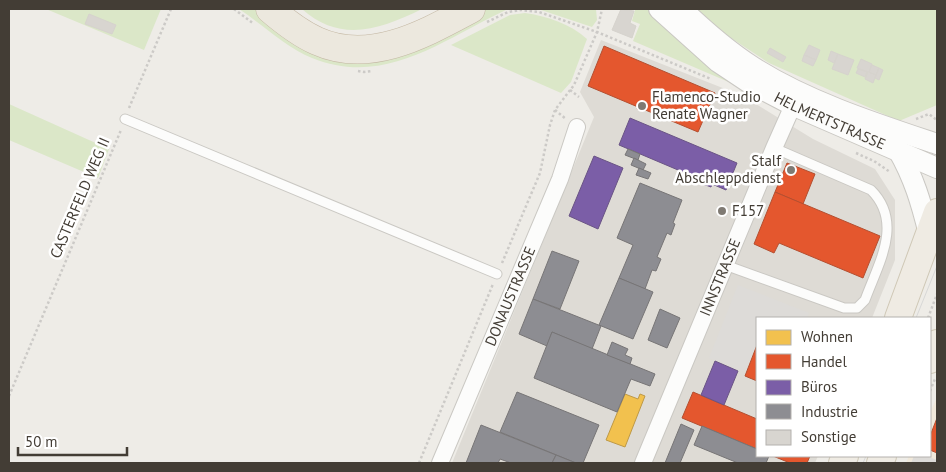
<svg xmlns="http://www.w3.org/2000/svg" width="946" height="472" font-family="'PT Sans',sans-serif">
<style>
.commercial{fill:#f0e8da}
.industrial{fill:#dedbd5}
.green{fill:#dbe7c8}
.parking{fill:#dddbd8}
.homes{fill:#f2c14e;stroke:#be9946}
.shops{fill:#e4572e;stroke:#b44f30}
.offices{fill:#7b5ea7;stroke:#6a5485}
.industry{fill:#8d8d92;stroke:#777576}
.building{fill:#d8d5d0;stroke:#d6d3cd}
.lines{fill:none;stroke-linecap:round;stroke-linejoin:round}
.service-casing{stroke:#cac8c3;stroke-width:11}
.minor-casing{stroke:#cac8c3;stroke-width:18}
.tertiary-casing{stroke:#cac8c3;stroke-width:22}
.primary-casing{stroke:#cfc8b6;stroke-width:28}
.trunk-casing{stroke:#c4b8a4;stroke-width:29}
.path{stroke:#cccac7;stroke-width:2.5;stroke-dasharray:2.5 2.5;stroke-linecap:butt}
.service{stroke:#fcfcfb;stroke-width:9}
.minor{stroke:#fcfcfb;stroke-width:16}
.tertiary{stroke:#fcfcfb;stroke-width:20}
.primary{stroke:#efebe3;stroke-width:26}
.trunk{stroke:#ece8de;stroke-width:28}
.tram{stroke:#d8d8d7;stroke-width:1}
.poi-dot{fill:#7f7a73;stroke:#fff;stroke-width:2}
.labels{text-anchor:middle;stroke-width:5;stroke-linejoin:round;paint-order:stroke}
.poi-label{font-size:15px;fill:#433d35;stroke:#fff;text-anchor:start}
.street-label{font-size:15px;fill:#433d35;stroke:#fff}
</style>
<rect width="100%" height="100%" fill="#eeece7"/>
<polygon class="commercial" points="937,397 937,463 906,463 909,456 930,456 930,413"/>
<polygon class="industrial" points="601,40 743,96 813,139 875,169 895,200 895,260 872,318 757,318 757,456 818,456 815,463 452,463 594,117 580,92"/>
<g class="green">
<polygon points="46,9 161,9 144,50"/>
<path d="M 239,9 L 260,9 L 331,52 L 479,9 L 508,9 C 445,38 386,88 312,58 C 287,48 262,24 239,9 Z"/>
<path d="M 302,9 L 422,9 C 381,29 341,44 302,9 Z"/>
<polygon points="538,9 596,9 597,20 592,27"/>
<polygon points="632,9 649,9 688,49 738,86 633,41 640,24 632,21 635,10"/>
<polygon points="695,9 937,9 937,105 899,121 769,63 725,34"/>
<path d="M 525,13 C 546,16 571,24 587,39 L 571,82 L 561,93 L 451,45 L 510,15 Z"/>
<polygon points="9,104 109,149 98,178 9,140"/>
</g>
<g class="parking">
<polygon points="738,285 809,313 807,318 757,318 757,344 745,372 709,358"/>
<polygon points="914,456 926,456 937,460 937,463 911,463"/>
</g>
<polygon class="homes" points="625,394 638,399 640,394 645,396 625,447 606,440"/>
<g class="shops">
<polygon points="604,46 715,93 698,132 643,109 642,111 637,109 638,107 588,86"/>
<polygon points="787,163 815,174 803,204 775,192"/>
<polygon points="775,192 880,236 863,278 779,243 774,253 754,244"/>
<polygon points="757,345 757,381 745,376"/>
<polygon points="693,392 757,419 757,449 682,418"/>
<polygon points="937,418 937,453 930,450 930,436"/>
<polygon points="773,456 810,456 807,463 790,463"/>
</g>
<g class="offices">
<polygon points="630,118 737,163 726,190 712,184 711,187 703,184 704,181 619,145"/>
<polygon points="594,156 623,168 598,229 569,216"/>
<polygon points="715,361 738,371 724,405 701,395"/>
</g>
<g class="industry">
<polygon points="628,149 640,154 638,160 625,155"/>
<polygon points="634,158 646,164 643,170 631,165"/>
<polygon points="639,168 651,173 648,179 636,175"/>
<polygon points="640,183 682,200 673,223 675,224 671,235 667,233 657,257 661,259 656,271 652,270 645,289 619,278 633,245 617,238"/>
<polygon points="552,251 579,261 560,309 533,299"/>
<polygon points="619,278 653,292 633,339 599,325"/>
<polygon points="533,299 601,326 592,349 552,332 547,346 519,334"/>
<polygon points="660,309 680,318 667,348 648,340"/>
<polygon points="552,332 655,374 650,386 631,379 617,412 534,378"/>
<polygon points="612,342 628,349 625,355 632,358 630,364 607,355"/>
<polygon points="517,392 599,425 583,463 576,463 500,432"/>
<polygon points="681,424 694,430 680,463 665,463"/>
<polygon points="481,425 556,455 552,463 511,463 500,459 498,463 466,463"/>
<polygon points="702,426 757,449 757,456 769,456 766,463 738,463 694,445"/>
<polygon points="556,455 576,463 552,463"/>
</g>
<g class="building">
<polygon points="621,9 634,11 630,23 636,26 632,38 612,30"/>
<polygon points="89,14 116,25 112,34 85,24"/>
<polygon points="809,45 820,50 816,60 804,55"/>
<polygon points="770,48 786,57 783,62 767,53"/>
<polygon points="831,51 838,54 834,63 828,60"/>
<polygon points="838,54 854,60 848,75 832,69"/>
<polygon points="804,55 816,60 813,66 802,61"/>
<polygon points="861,59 872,64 869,72 876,75 873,83 865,79 868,72 857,68"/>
<polygon points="872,65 879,68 876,75 869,72"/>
<polygon points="879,68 883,70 879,80 875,78"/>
<polygon points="858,69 867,72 865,77 856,73"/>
</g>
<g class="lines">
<g class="service-casing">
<g id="service">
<polyline points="125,119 497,274"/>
<path d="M 725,265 L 844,308 L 857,308 L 865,300 C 878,264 904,223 871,190 L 774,148"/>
</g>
</g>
<g class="minor-casing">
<g id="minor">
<path id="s1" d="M 440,463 L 560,179 L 577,127"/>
<path id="s2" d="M 643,463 L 774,148 L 798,94"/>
</g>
</g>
<g class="tertiary-casing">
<g id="tertiary">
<path id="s3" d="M 659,9 L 718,62 L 748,82 L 792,105 L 937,168"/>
<path d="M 682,9 C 704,30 728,51 753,67 C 808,102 877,124 937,144"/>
<path d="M 898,150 C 914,178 921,202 929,234"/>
</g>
</g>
<g class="primary-casing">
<g id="primary">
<polyline points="898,318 937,212"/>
<polyline points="930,360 937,343"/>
<polyline points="842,463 845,456"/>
<polyline points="880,463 883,456"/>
</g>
</g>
<g class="trunk-casing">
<path id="trunk" d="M 270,9 C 284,21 299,33 317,41 C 370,65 424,34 471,9"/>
</g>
<g class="path">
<polyline points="234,9 254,24"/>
<polyline points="487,22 508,12 521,10 539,12 597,32 711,79"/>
<polyline points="358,71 364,72 372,71"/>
<polyline points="570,90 579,97"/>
<polyline points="129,108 171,9"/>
<polyline points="555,110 566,119"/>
<polyline points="916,119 929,114 937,120"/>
<polyline points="856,153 874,161 890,172"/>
<polyline points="502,263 540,173 550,125 555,110 574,85 597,32 602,9"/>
<polyline points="928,318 937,294"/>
<polyline points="930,391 935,379"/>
<polyline points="9,396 121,130"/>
<polyline points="419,463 493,284"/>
</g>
<use href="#service" class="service"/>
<use href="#minor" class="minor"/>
<use href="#tertiary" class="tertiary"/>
<use href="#primary" class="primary"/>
<use href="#trunk" class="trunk"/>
<g class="tram">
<polyline points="916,318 937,266"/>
<polyline points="863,463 866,456"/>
</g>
</g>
<g class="poi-dot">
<circle cx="642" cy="106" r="5"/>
<circle cx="791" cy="170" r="5"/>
<circle cx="722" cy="211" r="5"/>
</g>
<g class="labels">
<g class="poi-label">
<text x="652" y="102">Flamenco-Studio<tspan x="652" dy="17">Renate Wagner</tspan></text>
<text x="781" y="166" text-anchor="end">Stalf<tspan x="781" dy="17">Abschleppdienst</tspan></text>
<text x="732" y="216">F157</text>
</g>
<g class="street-label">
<text dy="5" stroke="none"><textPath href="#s3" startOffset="206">HELMERTSTRASSE</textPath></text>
<text transform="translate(80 198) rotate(-67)" y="5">CASTERFELD WEG II</text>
<text dy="5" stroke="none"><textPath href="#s2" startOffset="201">INNSTRASSE</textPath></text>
<text dy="5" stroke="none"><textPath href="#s1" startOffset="181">DONAUSTRASSE</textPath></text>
</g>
</g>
<rect width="946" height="472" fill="none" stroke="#433d35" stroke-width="20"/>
<rect x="756" y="317" width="175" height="140" fill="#ffffff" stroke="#b4b1ae"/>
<rect x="766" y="330" width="25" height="15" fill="#f2c14e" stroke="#b4b1ae"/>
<text x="801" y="342" font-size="15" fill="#433d35">Wohnen</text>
<rect x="766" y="354" width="25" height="15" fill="#e4572e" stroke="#b4b1ae"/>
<text x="801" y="367" font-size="15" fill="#433d35">Handel</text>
<rect x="766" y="380" width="25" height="15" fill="#7b5ea7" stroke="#b4b1ae"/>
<text x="801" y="392" font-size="15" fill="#433d35">Büros</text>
<rect x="766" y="404" width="25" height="15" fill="#8d8d92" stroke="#b4b1ae"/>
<text x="801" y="417" font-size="15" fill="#433d35">Industrie</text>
<rect x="766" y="430" width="25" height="15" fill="#d8d5d0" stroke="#b4b1ae"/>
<text x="801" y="442" font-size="15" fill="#433d35">Sonstige</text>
<path d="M18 447v8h109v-8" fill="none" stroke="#433d35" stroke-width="2.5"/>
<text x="25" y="447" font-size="15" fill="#433d35" stroke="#ffffff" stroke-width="4" paint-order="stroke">50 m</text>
</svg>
